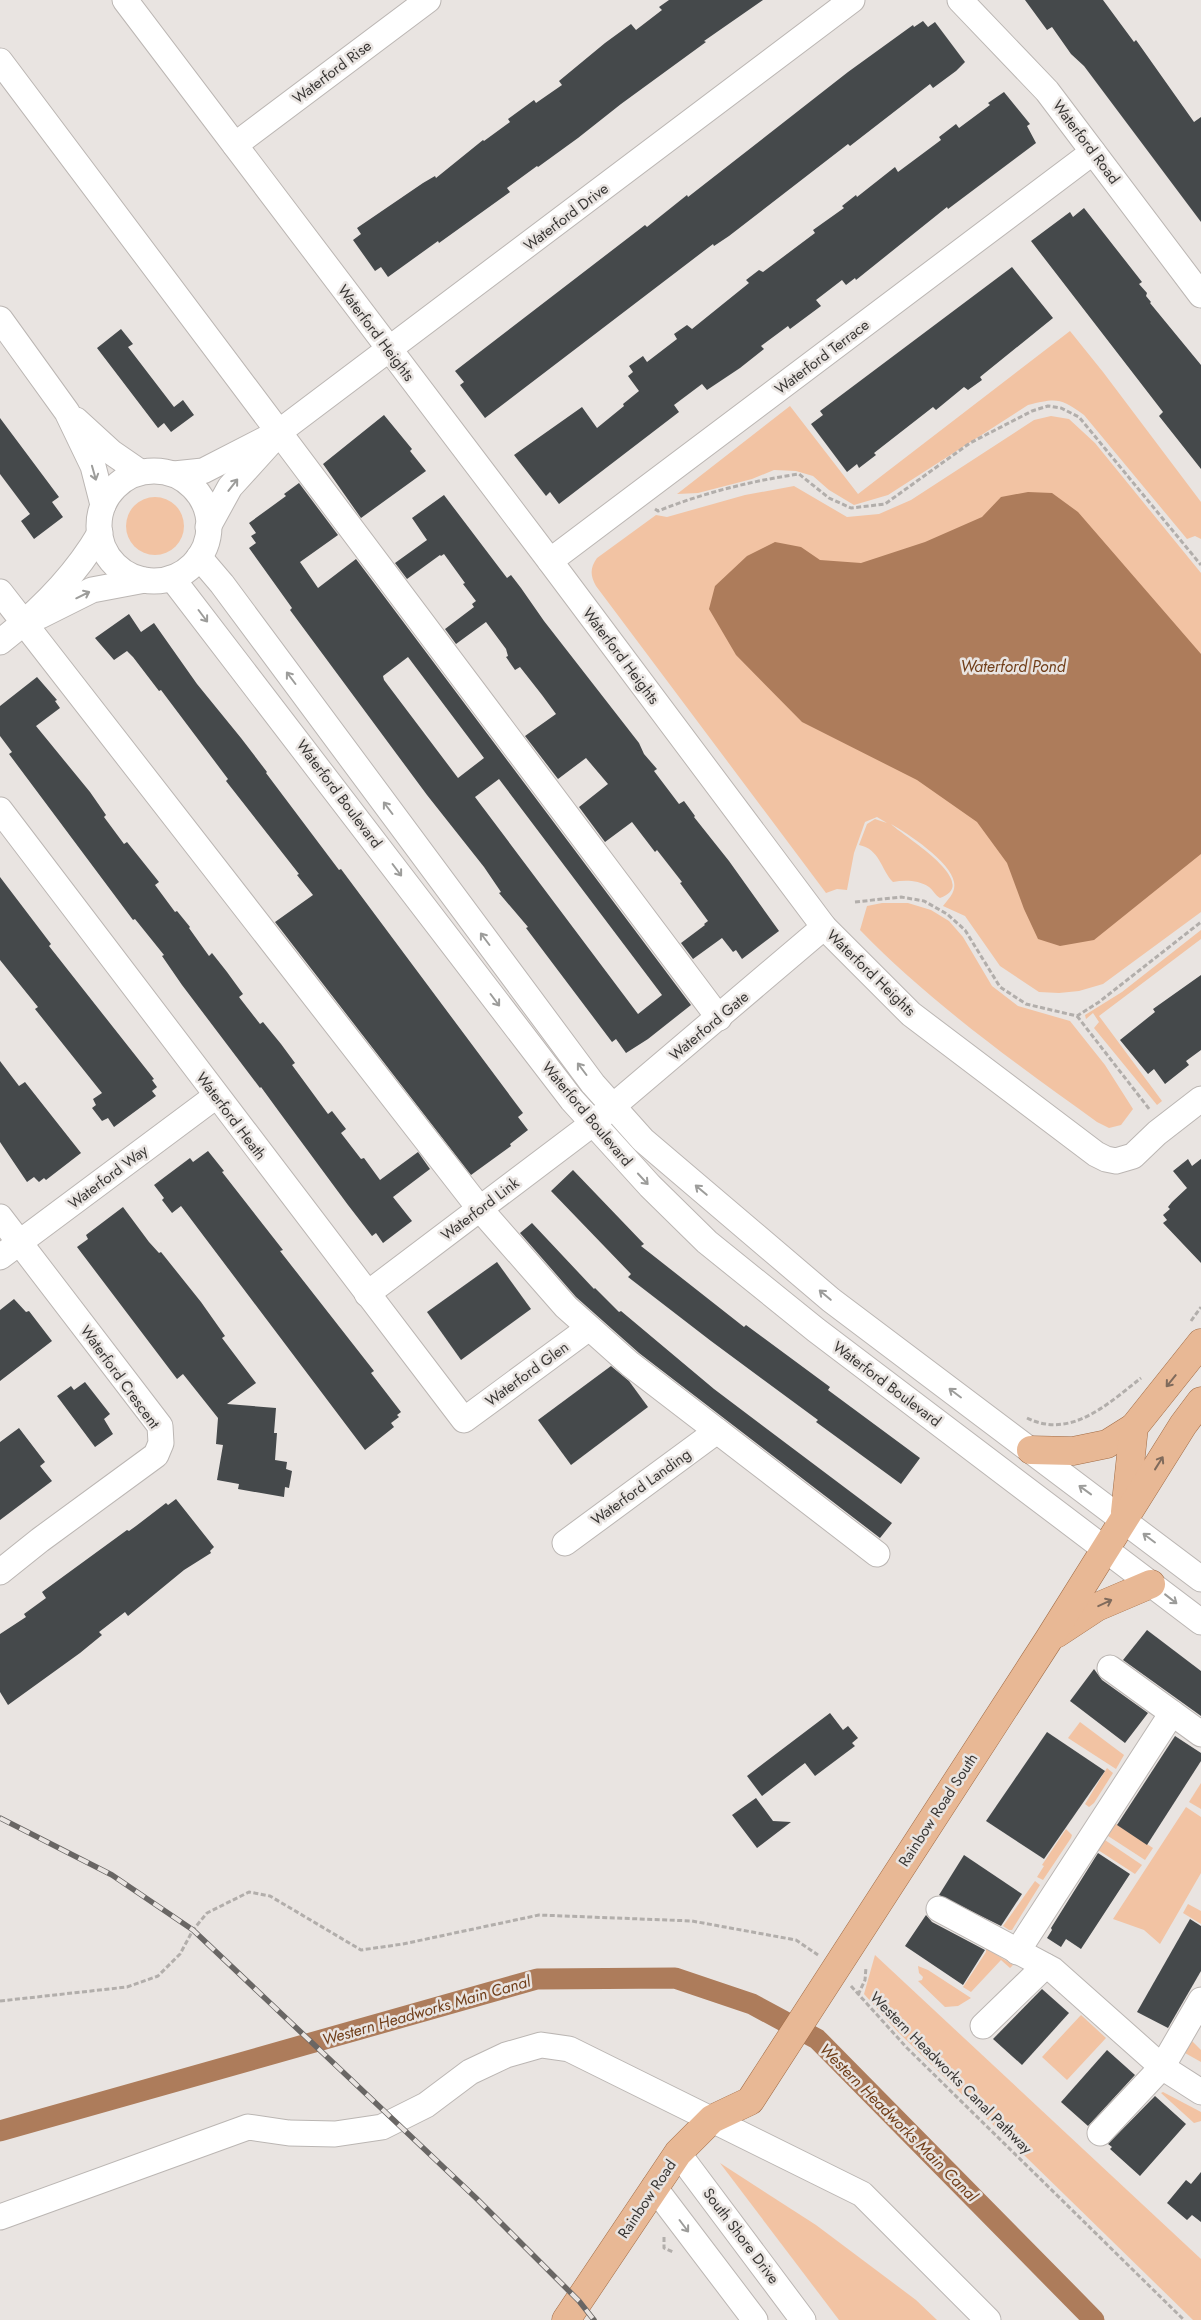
<svg xmlns="http://www.w3.org/2000/svg" width="1201" height="2320" font-family="Jost,sans-serif">
<style>
.green{fill:#f2c3a3}
.water{fill:#ad7c5b}
.lines{fill:none;stroke-linecap:round;stroke-linejoin:round}
.canal{stroke:#ad7c5b;stroke-width:21}
.building{fill:#45494b;fill-rule:evenodd}
.minor-casing{stroke:#bbb6b3;stroke-width:27}
.major-casing{stroke:#a16c46;stroke-width:29}
.path{stroke:#b2aeab;stroke-width:3;stroke-dasharray:5 2.5;stroke-linecap:butt}
.minor{stroke:#fff;stroke-width:25}
.major{stroke:#e8b895;stroke-width:28}
.rail-casing{stroke:#696664;stroke-width:5.5}
.rail{stroke:#e9e4e1;stroke-width:4;stroke-dasharray:11;stroke-linecap:butt}
.oneway{stroke:#9c9c9a}
.oneway2{stroke:#806b5c}
.labels{text-anchor:middle;stroke-width:5;stroke-linejoin:round;paint-order:stroke}
.street-label{font-size:15px;fill:#3a3836;stroke:#e9e4e1}
.water-label{font-size:16px;font-style:italic;fill:#703e19;stroke:#e9e4e1}
</style>
<rect width="100%" height="100%" fill="#e9e4e1"/>
<g class="green">
<path d="M 1070,331 L 1103,372 L 1201,502 L 1201,539 L 1195,536 L 1187,539 L 1084,415 C 1060,398 1057,398 1028,405 L 888,495 L 854,505 L 829,490 L 813,476 L 796,471 L 774,470 L 752,479 L 698,493 L 677,494 L 790,406 L 858,494 Z"/>
<path d="M 1051,416 L 1069,419 L 1095,443 L 1201,573 L 1201,912 L 1103,984 L 1079,991 L 1059,993 L 1039,992 L 1000,966 L 965,916 L 943,906 C 949,898 956,892 954,882 C 951,862 907,833 891,824 C 900,834 984,883 940,898 C 935,895 933,890 929,887 C 918,880 905,880 893,882 C 881,870 880,849 859,845 L 867,824 L 875,819 L 887,823 L 877,817 L 865,822 L 854,853 L 847,890 L 837,889 L 826,893 L 596,586 C 590,575 590,568 597,558 L 656,515 L 667,517 L 745,495 L 794,486 L 847,517 L 879,514 L 911,500 L 1034,420 Z"/>
<circle cx="155" cy="526" r="29"/>
<path d="M 882,903 L 908,903 L 931,910 L 949,921 L 963,937 L 992,986 L 1018,1006 L 1070,1021 L 1105,1065 L 1133,1109 L 1121,1125 L 1109,1128 L 1097,1122 C 1015,1063 931,1003 860,930 L 867,906 Z"/>
<polygon points="1201,930 1201,939 1099,1016 1162,1101 1157,1105 1094,1028 1099,1022 1093,1013 1086,1019 1085,1015 1122,992"/>
<polygon points="1080,1722 1124,1755 1116,1769 1068,1738"/>
<polygon points="1107,1768 1113,1773 1094,1803 1089,1807 1085,1804"/>
<polygon points="1201,1783 1201,1809 1189,1802"/>
<polygon points="1186,1807 1201,1817 1201,1873 1160,1944 1144,1930 1113,1919"/>
<polygon points="1113,1822 1153,1848 1145,1860 1105,1834"/>
<polygon points="1066,1829 1072,1835 1071,1838 1043,1880 1037,1877 1044,1866 1042,1865"/>
<polygon points="1102,1838 1142,1865 1135,1874 1095,1848"/>
<polygon points="1035,1881 1040,1885 1012,1930 1009,1930 1003,1926"/>
<polygon points="1188,1904 1201,1911 1201,1924 1183,1913"/>
<polygon points="986,1948 1013,1965 1010,1968 1001,1960 971,1992 963,1987 986,1952"/>
<polygon points="875,1955 1201,2259 1201,2320 1193,2320 897,2031 864,1994"/>
<polygon points="918,1966 928,1970 971,1998 958,2006 945,2007 918,1981 922,1980 923,1977 919,1973"/>
<polygon points="1081,2015 1106,2038 1067,2080 1042,2057"/>
<polygon points="1192,2041 1201,2050 1201,2062 1185,2053"/>
<polygon points="1163,2092 1201,2112 1201,2121 1194,2123 1161,2093"/>
<polygon points="720,2163 816,2225 916,2300 937,2320 839,2320"/>
</g>
<polygon class="water" points="1028,492 1052,493 1078,512 1201,654 1201,854 1094,940 1060,946 1038,939 1024,909 1007,863 977,822 917,780 802,722 736,655 709,609 715,586 747,556 775,542 801,547 820,560 861,563 925,542 982,517 1001,497"/>
<g class="lines">
<polyline class="canal" points="0,2131 537,1979 675,1978 752,2004 817,2039 1094,2320"/>
</g>
<g class="building">
<polygon points="669,0 763,0 704,41 706,42 621,104 578,138 538,167 537,166 507,188 510,192 439,243 438,241 388,277 381,267 375,271 353,240 361,234 357,228 423,183 435,176 436,178 483,140 484,141 510,122 508,119 534,100 536,103 562,85 559,81 605,43 631,24 636,30 662,10 659,7"/>
<polygon points="1025,0 1103,0 1134,42 1136,40 1194,122 1201,117 1201,222 1084,66 1071,54 1052,27 1047,30"/>
<polygon points="923,21 928,27 935,22 965,62 956,71 933,88 930,84 850,146 848,144 729,236 714,246 713,244 485,418 460,385 464,382 455,371 645,225 647,227 687,195 688,197 848,72 913,25 914,27"/>
<polygon points="1004,92 1030,124 1027,126 1036,143 948,209 947,207 856,280 855,278 846,285 842,280 816,300 821,306 790,329 788,326 761,346 764,349 740,368 707,390 702,384 674,405 679,412 559,504 550,492 546,496 514,455 582,407 597,428 624,406 623,404 639,391 628,376 633,372 629,366 643,356 647,362 677,339 674,334 687,325 692,329 749,283 746,280 759,270 763,272 815,233 813,230 844,208 842,206 856,195 857,197 895,167 898,172 941,140 939,137 956,124 959,128 990,105 988,103"/>
<polygon points="1084,208 1142,282 1139,284 1147,293 1146,296 1151,302 1150,303 1201,365 1201,469 1159,416 1163,412 1031,241 1070,212 1073,217"/>
<polygon points="1012,267 1053,318 980,377 982,380 968,390 964,387 936,410 933,407 874,453 876,455 859,468 857,464 847,472 811,424 823,415 820,411"/>
<polygon points="121,329 133,344 128,347 174,407 183,400 194,415 171,432 164,423 158,428 97,348"/>
<polygon points="384,415 412,449 410,451 426,471 361,518 323,464"/>
<polygon points="0,418 59,497 52,502 63,517 34,539 21,521 30,514 0,474"/>
<path d="M 299,483 L 338,535 L 300,562 L 318,588 L 356,559 L 691,1005 L 648,1039 L 626,1053 L 616,1039 L 612,1042 L 526,928 L 528,927 L 499,893 L 501,892 L 484,867 L 427,795 L 290,610 L 292,608 L 249,548 L 256,543 L 251,536 L 256,533 L 249,523 L 286,496 L 284,494 ZM 408,657 L 484,758 L 458,778 L 384,680 L 383,676 ZM 499,779 L 662,995 L 638,1014 L 475,797 Z"/>
<polygon points="444,495 507,578 511,575 521,588 544,621 639,743 644,754 657,769 654,771 679,804 684,801 695,816 694,817 729,861 779,931 742,959 736,950 733,952 722,938 693,959 681,943 705,925 704,924 708,921 680,883 682,882 657,850 655,852 632,822 605,842 579,807 608,784 586,758 558,779 525,736 556,714 542,695 520,667 515,670 506,657 508,656 506,649 486,622 456,644 445,629 474,607 472,604 476,601 463,584 465,583 444,554 441,556 440,555 407,579 395,563 427,540 412,518"/>
<polygon points="129,614 141,632 154,623 197,684 241,738 267,772 266,773 339,870 341,869 523,1113 518,1117 528,1130 510,1144 511,1146 471,1175 275,922 313,895 297,875 299,874 226,781 228,779 161,690 159,691 133,657 127,651 114,660 95,638"/>
<polygon points="37,677 57,700 55,701 60,708 36,726 90,792 106,815 104,817 124,844 127,842 159,882 155,885 175,912 177,911 190,927 189,928 209,956 212,953 227,972 243,994 239,997 260,1024 263,1022 281,1044 295,1063 292,1065 328,1114 332,1111 346,1129 341,1133 361,1159 364,1158 380,1180 418,1152 430,1169 393,1197 412,1221 383,1243 376,1233 372,1236 348,1205 280,1113 261,1087 260,1088 182,985 162,956 164,955 135,919 133,920 9,754 12,752 0,736 0,706"/>
<polygon points="0,877 51,944 49,946 154,1079 152,1080 157,1087 152,1091 156,1096 114,1127 108,1118 102,1121 92,1108 96,1105 93,1099 102,1093 35,1009 38,1007 0,960"/>
<polygon points="1201,975 1201,1050 1186,1061 1189,1065 1165,1084 1154,1069 1148,1074 1120,1040 1155,1012 1153,1009"/>
<polygon points="0,1061 19,1086 25,1082 81,1153 46,1180 44,1178 39,1182 34,1177 27,1182 0,1142"/>
<polygon points="208,1151 224,1171 222,1172 283,1250 280,1251 374,1371 371,1373 401,1412 397,1415 399,1417 391,1423 394,1427 365,1450 181,1206 172,1213 162,1200 164,1198 154,1185 190,1158 193,1162"/>
<polygon points="1188,1159 1192,1166 1201,1159 1201,1263 1163,1223 1167,1220 1163,1215 1170,1209 1168,1207 1172,1202 1187,1188 1173,1171"/>
<polygon points="573,1170 644,1244 641,1246 744,1327 746,1325 830,1387 828,1390 920,1458 901,1484 816,1422 818,1420 711,1341 628,1277 631,1274 551,1191"/>
<polygon points="123,1207 149,1242 159,1253 161,1252 201,1302 225,1336 222,1338 256,1383 227,1404 276,1408 274,1433 277,1433 275,1460 287,1462 286,1469 292,1471 289,1488 285,1487 284,1497 238,1489 239,1484 217,1480 223,1445 216,1444 218,1418 183,1374 177,1379 77,1247 88,1239 86,1235"/>
<polygon points="532,1223 594,1289 595,1288 619,1312 621,1311 714,1389 892,1523 880,1538 639,1353 576,1297 520,1233"/>
<polygon points="497,1262 531,1309 461,1360 427,1312"/>
<polygon points="14,1299 26,1312 29,1311 52,1341 0,1381 0,1310"/>
<polygon points="611,1366 629,1381 648,1407 571,1465 538,1420"/>
<polygon points="85,1382 110,1414 104,1419 113,1434 95,1447 57,1396 71,1386 74,1390"/>
<polygon points="19,1428 45,1462 40,1466 52,1481 0,1520 0,1442"/>
<polygon points="176,1499 214,1547 210,1551 211,1553 184,1570 128,1616 125,1612 99,1632 102,1635 80,1653 8,1705 0,1692 0,1634 26,1617 24,1614 46,1598 42,1592 127,1530 129,1531 136,1526 166,1503 168,1505"/>
<polygon points="1147,1630 1201,1671 1201,1716 1123,1660"/>
<polygon points="1094,1669 1102,1680 1148,1713 1125,1743 1070,1701"/>
<polygon points="830,1713 843,1730 848,1726 858,1738 852,1743 855,1746 815,1776 805,1763 762,1796 747,1776"/>
<polygon points="1047,1732 1105,1771 1044,1859 986,1821"/>
<polygon points="1175,1736 1201,1753 1201,1761 1147,1845 1117,1825"/>
<polygon points="756,1798 773,1821 791,1822 757,1848 732,1815"/>
<polygon points="1098,1853 1130,1874 1081,1949 1066,1939 1061,1947 1047,1938 1052,1930 1051,1928"/>
<polygon points="964,1855 1022,1894 1001,1926 939,1895"/>
<polygon points="926,1915 932,1922 985,1950 963,1985 905,1946"/>
<polygon points="1190,1919 1201,1926 1201,1971 1168,2028 1137,2012"/>
<polygon points="1042,1989 1069,2013 1022,2065 993,2039"/>
<polygon points="1107,2050 1135,2075 1088,2126 1061,2102"/>
<polygon points="1155,2096 1186,2124 1140,2176 1110,2149 1112,2147 1108,2144"/>
<polygon points="1201,2172 1201,2222 1192,2215 1187,2220 1167,2203 1186,2180 1191,2184"/>
</g>
<g class="lines">
<g class="minor-casing">
<g id="minor">
<polyline points="125,0 550,561 824,927 911,1014 1096,1154 1106,1159 1116,1161 1133,1156 1157,1133 1201,1099"/>
<polyline points="960,0 1047,91 1201,295"/>
<polyline points="0,61 719,1018"/>
<polyline points="235,145 428,0"/>
<polyline points="0,319 67,412 93,466 103,505"/>
<polyline points="76,420 111,452 140,472"/>
<circle cx="154" cy="526" r="55"/>
<polyline points="174,474 203,471 279,432 852,0"/>
<polyline points="208,527 230,487 269,444"/>
<polyline points="199,557 222,584 593,1084 643,1140 831,1300 1201,1579"/>
<polyline points="550,561 1093,152"/>
<polyline points="172,578 572,1100 650,1186 707,1242 816,1330 1201,1622"/>
<polyline points="0,592 480,1209 566,1307 630,1364 877,1554"/>
<polyline points="40,616 92,590 145,580"/>
<path d="M 0,642 C 39,612 75,576 100,533"/>
<polyline points="0,810 464,1420 589,1328"/>
<polyline points="0,1217 160,1426 161,1443 156,1455 40,1540 0,1572"/>
<polyline points="0,1257 216,1096"/>
<polyline points="367,1294 592,1124 824,927"/>
<polyline points="565,1543 717,1431"/>
<polyline points="1110,1668 1201,1734"/>
<polyline points="939,1909 1053,1970 1162,2067 1201,2092"/>
<polyline points="1017,1952 1172,1713"/>
<polyline points="983,2026 1045,1966"/>
<polyline points="1100,2133 1162,2067 1201,2000"/>
<polyline points="678,2153 803,2320"/>
<polyline points="654,2187 755,2320"/>
<polyline points="0,2217 248,2127 289,2133 335,2134 382,2127 426,2105 470,2072 506,2055 541,2045 569,2049 862,2194 988,2320"/>
</g>
</g>
<g class="major-casing">
<g id="major">
<polyline points="1031,1450 1073,1451 1107,1444 1134,1427"/>
<polyline points="1125,1512 1134,1427 1201,1343"/>
<polyline points="1056,1634 1097,1607 1151,1584"/>
<polyline points="566,2320 678,2153 712,2119 750,2101 1049,1639 1183,1425 1201,1401"/>
</g>
</g>
<g class="path">
<path d="M 655,509 L 658,511 C 703,493 751,481 799,474 L 829,498 L 851,508 L 885,504 L 970,443 L 1032,411 L 1048,406 L 1061,408 L 1079,417 L 1201,565"/>
<polyline points="855,902 901,897 924,901 947,914 965,930 1000,987 1026,1004 1077,1016 1099,1002 1201,922"/>
<polyline points="1077,1016 1150,1110"/>
<polyline points="1191,1321 1201,1307"/>
<path d="M 1027,1418 C 1071,1440 1109,1403 1141,1378"/>
<polyline points="851,1986 907,2048 1184,2320"/>
<polyline points="858,1995 865,1980 866,1967"/>
<polyline points="0,2001 127,1987 158,1976 180,1954 193,1930 207,1913 249,1892 270,1896 361,1950 403,1944 539,1915 692,1921 796,1940 818,1955"/>
<polyline points="664,2237 664,2248 673,2252"/>
</g>
<use href="#minor" class="minor"/>
<use href="#major" class="major"/>
<g class="rail-casing">
<polyline id="rail" points="0,1818 112,1875 193,1930 476,2198 579,2301 594,2320"/>
</g>
<use href="#rail" class="rail"/>
</g>
<defs><path id="oneway-shaft" d="M-6 0H5M1.5-3L5.5 0L1.5 3" fill="none" stroke-width="1.6" stroke-linecap="round" stroke-linejoin="round" transform="scale(1.25)"/></defs>
<g class="oneway">
<use href="#oneway-shaft" transform="translate(94 473) rotate(74)"/>
<use href="#oneway-shaft" transform="translate(233 485) rotate(-52)"/>
<use href="#oneway-shaft" transform="translate(83 595) rotate(-26)"/>
<use href="#oneway-shaft" transform="translate(203 616) rotate(53)"/>
<use href="#oneway-shaft" transform="translate(291 678) rotate(-127)"/>
<use href="#oneway-shaft" transform="translate(388 808) rotate(-127)"/>
<use href="#oneway-shaft" transform="translate(397 870) rotate(53)"/>
<use href="#oneway-shaft" transform="translate(485 939) rotate(-127)"/>
<use href="#oneway-shaft" transform="translate(495 1000) rotate(53)"/>
<use href="#oneway-shaft" transform="translate(582 1069) rotate(-127)"/>
<use href="#oneway-shaft" transform="translate(643 1179) rotate(47)"/>
<use href="#oneway-shaft" transform="translate(701 1190) rotate(-140)"/>
<use href="#oneway-shaft" transform="translate(825 1295) rotate(-140)"/>
<use href="#oneway-shaft" transform="translate(955 1393) rotate(-143)"/>
<use href="#oneway-shaft" transform="translate(1085 1490) rotate(-144)"/>
<use href="#oneway-shaft" transform="translate(1149 1538) rotate(-143)"/>
<use href="#oneway-shaft" transform="translate(1171 1599) rotate(38)"/>
<use href="#oneway-shaft" transform="translate(684 2226) rotate(53)"/>
</g>
<g class="oneway2">
<use href="#oneway-shaft" transform="translate(1171 1381) rotate(129)"/>
<use href="#oneway-shaft" transform="translate(1159 1463) rotate(-58)"/>
<use href="#oneway-shaft" transform="translate(1105 1603) rotate(-25)"/>
</g>
<g class="labels">
<g class="street-label">
<text transform="translate(332 72) rotate(-37)" y="5">Waterford Rise</text>
<text transform="translate(1086 142) rotate(53)" y="5">Waterford Road</text>
<text transform="translate(566 217) rotate(-37)" y="5">Waterford Drive</text>
<text transform="translate(376 333) rotate(53)" y="5">Waterford Heights</text>
<text transform="translate(822 357) rotate(-37)" y="5">Waterford Terrace</text>
<text transform="translate(621 656) rotate(53)" y="5">Waterford Heights</text>
<text transform="translate(339 794) rotate(53)" y="5">Waterford Boulevard</text>
<text transform="translate(871 973) rotate(44)" y="5">Waterford Heights</text>
<text transform="translate(709 1026) rotate(-40)" y="5">Waterford Gate</text>
<text transform="translate(587 1114) rotate(50)" y="5">Waterford Boulevard</text>
<text transform="translate(231 1116) rotate(53)" y="5">Waterford Heath</text>
<text transform="translate(108 1177) rotate(-37)" y="5">Waterford Way</text>
<text transform="translate(480 1209) rotate(-37)" y="5">Waterford Link</text>
<text transform="translate(527 1374) rotate(-36)" y="5">Waterford Glen</text>
<text transform="translate(120 1377) rotate(54)" y="5">Waterford Crescent</text>
<text transform="translate(887 1384) rotate(37)" y="5">Waterford Boulevard</text>
<text transform="translate(641 1487) rotate(-36)" y="5">Waterford Landing</text>
<text transform="translate(938 1810) rotate(-57)" y="5">Rainbow Road South</text>
<text transform="translate(951 2073) rotate(45)" y="5">Western Headworks Canal Pathway</text>
<text transform="translate(647 2199) rotate(-56)" y="5">Rainbow Road</text>
<text transform="translate(741 2236) rotate(53)" y="5">South Shore Drive</text>
</g>
<g class="water-label">
<text x="1013" y="672">Waterford Pond</text>
<text transform="translate(426 2010) rotate(-16)" y="6">Western Headworks Main Canal</text>
<text transform="translate(899 2122) rotate(45)" y="6">Western Headworks Main Canal</text>
</g>
</g>
</svg>
